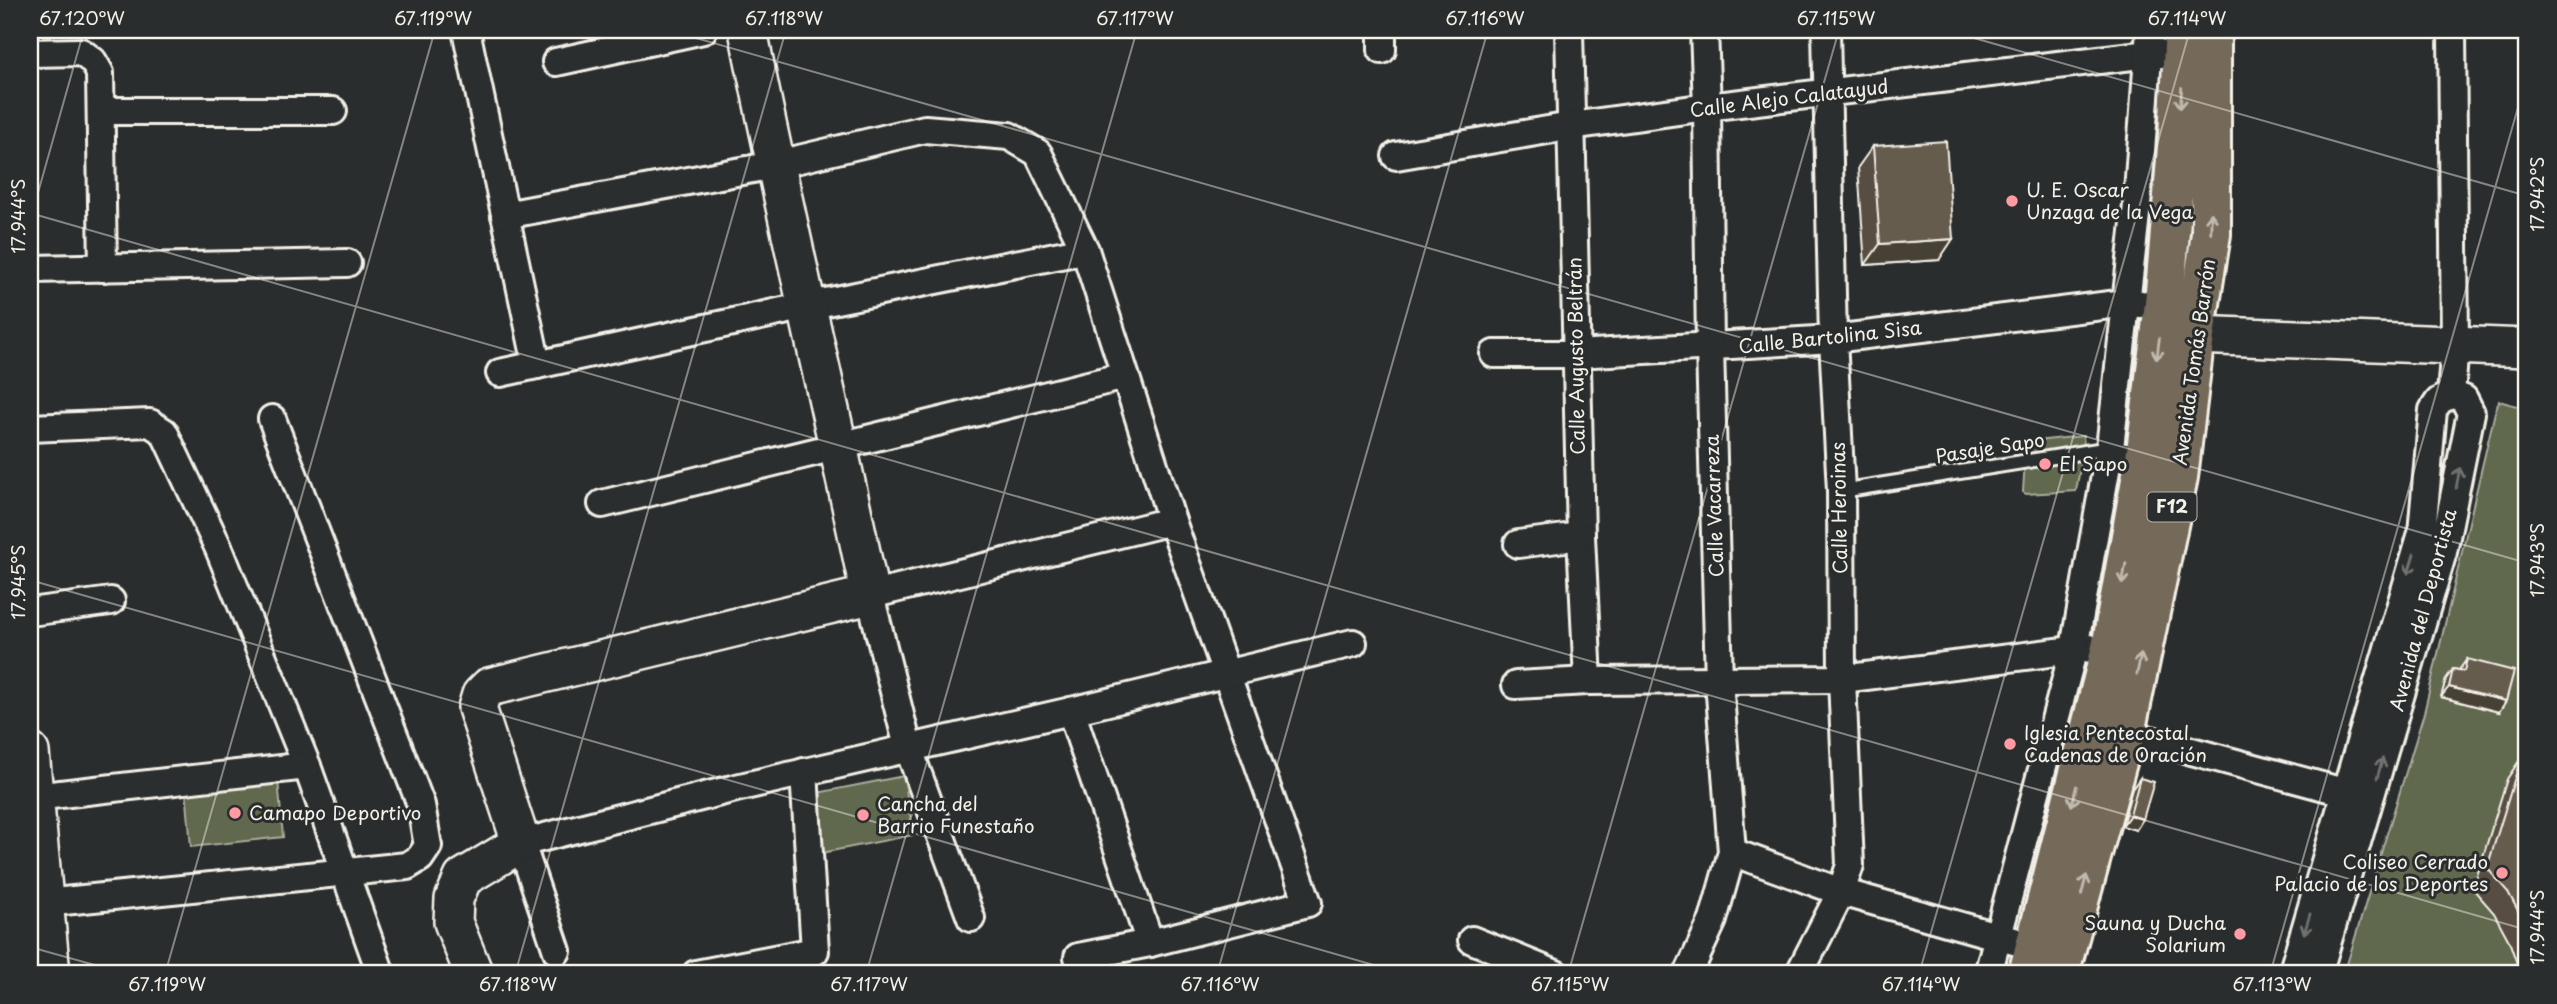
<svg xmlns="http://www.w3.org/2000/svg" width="2557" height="1004" font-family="'Playpen Sans',sans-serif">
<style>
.green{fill:#61674d;stroke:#aaac9a;stroke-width:2}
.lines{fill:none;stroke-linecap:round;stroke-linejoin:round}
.lane-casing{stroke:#f4f1e8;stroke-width:18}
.street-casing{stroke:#f4f1e8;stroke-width:32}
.secondary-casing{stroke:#f4f1e8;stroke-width:42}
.primary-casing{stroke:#f4f1e8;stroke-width:44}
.lane{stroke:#2a2d2e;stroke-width:12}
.street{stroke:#2a2d2e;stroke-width:26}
.secondary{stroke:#2a2d2e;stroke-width:37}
.primary{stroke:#746a5a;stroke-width:38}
.wall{fill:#584e42;stroke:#f4f1e8;stroke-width:2}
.shaded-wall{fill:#474036;stroke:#f4f1e8;stroke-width:2}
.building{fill:#665b4d;stroke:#f4f1e8;stroke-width:2}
.oneway{stroke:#c1bbaf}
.oneway2{stroke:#71726f}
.ticks{fill:none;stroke:#f4f1e8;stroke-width:2;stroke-opacity:0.45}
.poi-dot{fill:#ff9aa2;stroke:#2a2d2e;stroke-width:2.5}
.labels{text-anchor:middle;stroke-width:6;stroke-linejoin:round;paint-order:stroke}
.shield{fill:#2a2d2e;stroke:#b7b6b0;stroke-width:2}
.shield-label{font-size:18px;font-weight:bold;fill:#f4f1e8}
.street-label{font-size:19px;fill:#f4f1e8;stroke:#2a2d2e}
.poi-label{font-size:19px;fill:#f4f1e8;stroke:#2a2d2e;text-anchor:start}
.neatline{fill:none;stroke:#f4f1e8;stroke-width:2.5}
.ticks-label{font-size:18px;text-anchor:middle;fill:#f4f1e8}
</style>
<rect width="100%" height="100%" fill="#2a2d2e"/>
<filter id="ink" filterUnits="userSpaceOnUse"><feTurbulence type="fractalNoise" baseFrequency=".0143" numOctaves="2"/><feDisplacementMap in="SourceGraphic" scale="14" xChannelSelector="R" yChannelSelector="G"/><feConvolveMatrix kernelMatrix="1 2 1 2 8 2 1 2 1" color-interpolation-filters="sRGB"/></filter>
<g filter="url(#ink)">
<g class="green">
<polygon points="2499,401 2527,409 2527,974 2344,974 2424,713 2495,412"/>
<polygon points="2083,436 2084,446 2076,491 2026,494 2023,492 2026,442"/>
<polygon points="904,776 913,835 821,853 812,794"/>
<polygon points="278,779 283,837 191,847 186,789"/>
</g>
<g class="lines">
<g class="lane-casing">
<polyline id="lane" points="1841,491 2110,448 2141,452"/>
</g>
<g class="street-casing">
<g id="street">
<polyline points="466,30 537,365"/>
<polyline points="1569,30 1581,536 1588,681"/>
<polyline points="1382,50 1382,30"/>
<polyline points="30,53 81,52 93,61 100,73 103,268"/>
<polyline points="556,62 703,30"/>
<polyline points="101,111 333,111"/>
<polyline points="1396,156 1571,126 1707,107 2149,54 2164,54"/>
<polyline points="505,215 774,165 925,129 1009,136 1038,153 1085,250 1172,521 1308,903 1150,943 1078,957"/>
<polyline points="30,269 347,263"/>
<polyline points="1494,354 1576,354 1833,339 2126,303 2141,304"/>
<polyline points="500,373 806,306 1085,250"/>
<polyline points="2451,394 2455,345 2452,30"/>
<polyline points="30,428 150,423 164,432 219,549 307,766 381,974"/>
<polyline points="602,504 1125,376"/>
<polyline points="1518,544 1581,536"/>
<polyline points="30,612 111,601"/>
<polyline points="1516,685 1588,681 1842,679 2089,648"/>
<polyline points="1071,711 1150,943"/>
<polyline points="2125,733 2362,797"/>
<polyline points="34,797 307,766"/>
<polyline points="1732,852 1841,892 2014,941"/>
<polyline points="44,903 407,866 420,858 428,846 421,805 272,419"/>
<polyline points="971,918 908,747 870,595 1172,521"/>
<polyline points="1472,940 1556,974"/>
<polyline points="557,951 521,843 736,788 1071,711 1353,643"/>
<polyline points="696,974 815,951 804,772"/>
<polyline points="1688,974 1713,920 1732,852 1719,681 1710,348 1707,107 1704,30"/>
<polyline points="1799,974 1841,892 1850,865 1842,679 1841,491 1833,339 1826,30"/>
<polyline points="1988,974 2074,648 2110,448 2137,205 2150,30"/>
<polyline points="2292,974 2422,533 2433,410 2439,401 2451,394 2464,399 2471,413 2443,552 2318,974"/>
</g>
</g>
<g class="secondary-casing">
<g id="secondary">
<polyline points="2195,335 2527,348"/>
<polyline points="30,752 51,974"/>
<path d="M 474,974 L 453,922 L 454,899 L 463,878 L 521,843 L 477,708 L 481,695 L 489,687 L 870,595 C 831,406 785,219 748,30"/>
</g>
</g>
<g class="primary-casing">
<g id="primary">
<polyline points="2028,974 2111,648 2146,452 2164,304 2178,135 2184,30"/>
<polyline points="2059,974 2125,733 2178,477 2195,335 2211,234 2211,30"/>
</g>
</g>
<use href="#lane" class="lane"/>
<use href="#street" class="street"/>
<use href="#secondary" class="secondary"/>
<use href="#primary" class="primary"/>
</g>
<g class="wall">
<polygon points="1873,146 1939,260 1865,265 1858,167"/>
<polygon points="2467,659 2499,712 2441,697 2446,679 2453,669 2459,670"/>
<polygon points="2527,755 2527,974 2520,972 2509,941 2494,913 2473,889 2507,779 2521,758"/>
<polygon points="2140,778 2136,830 2122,826 2132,789"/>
</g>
<g class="shaded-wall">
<polygon points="1953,239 1939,260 1865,265 1880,244"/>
<polygon points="2449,687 2506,701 2499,712 2441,697"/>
<polygon points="2130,815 2143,819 2136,830 2122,826"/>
<polygon points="2527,962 2527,974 2520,972"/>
</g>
<g class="building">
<polygon points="1946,141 1953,239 1880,244 1873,146"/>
<polygon points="2467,659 2514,671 2506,701 2449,687 2453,669 2464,671"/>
<polygon points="2527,755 2527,931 2523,920 2508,892 2487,868 2521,758"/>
<polygon points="2140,778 2154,782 2143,819 2130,815"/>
</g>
<defs><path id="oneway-shaft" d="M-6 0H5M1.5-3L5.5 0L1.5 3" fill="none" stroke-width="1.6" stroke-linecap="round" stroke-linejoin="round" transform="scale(1.75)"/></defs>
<g class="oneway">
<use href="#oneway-shaft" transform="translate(2181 98) rotate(94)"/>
<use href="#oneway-shaft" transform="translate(2211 223) rotate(-89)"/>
<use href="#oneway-shaft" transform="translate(2158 349) rotate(97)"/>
<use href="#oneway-shaft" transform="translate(2124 574) rotate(100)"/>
<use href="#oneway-shaft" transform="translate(2139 664) rotate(-78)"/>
<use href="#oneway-shaft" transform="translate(2074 796) rotate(104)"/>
<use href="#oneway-shaft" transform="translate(2084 885) rotate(-75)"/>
</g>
<g class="oneway2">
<use href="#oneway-shaft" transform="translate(2458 478) rotate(-79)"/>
<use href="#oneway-shaft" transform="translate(2411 564) rotate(107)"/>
<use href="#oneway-shaft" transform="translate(2380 768) rotate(-74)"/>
<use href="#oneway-shaft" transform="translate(2307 924) rotate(107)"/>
</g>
</g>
<path class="ticks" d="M 668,30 L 2527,563M 1946,30 L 2527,196M 30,213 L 2527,930M 30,221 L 84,30M 30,580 L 1405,974M 30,947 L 127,974M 165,974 L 435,30M 515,974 L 786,30M 866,974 L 1137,30M 1217,974 L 1488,30M 1568,974 L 1839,30M 1919,974 L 2190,30M 2270,974 L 2527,76"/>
<g class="poi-dot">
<circle cx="2012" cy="201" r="7"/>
<circle cx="2045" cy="464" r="7"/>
<circle cx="2010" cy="744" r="7"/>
<circle cx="235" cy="813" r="7"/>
<circle cx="863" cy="815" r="7"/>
<circle cx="2502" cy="873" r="7"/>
<circle cx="2240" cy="934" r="7"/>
</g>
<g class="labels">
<rect class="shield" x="2147.5" y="492.5" width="49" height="29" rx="5"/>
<g class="shield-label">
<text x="2172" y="513">F12</text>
</g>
<g class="street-label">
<text transform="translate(1789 98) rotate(-7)" y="7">Calle Alejo Calatayud</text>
<text transform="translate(1830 337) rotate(-6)" y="7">Calle Bartolina Sisa</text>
<text transform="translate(1576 356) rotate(-91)" y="7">Calle Augusto Beltrán</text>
<text transform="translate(2194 362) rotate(-82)" y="7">Avenida Tomás Barrón</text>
<text transform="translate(1990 448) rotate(-9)" y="7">Pasaje Sapo</text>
<text transform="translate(1714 506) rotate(-92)" y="7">Calle Vacarreza</text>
<text transform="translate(1839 508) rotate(-91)" y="7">Calle Heroinas</text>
<text transform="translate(2423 610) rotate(-75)" y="7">Avenida del Deportista</text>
</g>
<g class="poi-label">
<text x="2026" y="197">U. E. Oscar<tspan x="2026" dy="22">Unzaga de la Vega</tspan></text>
<text x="2059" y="471">El Sapo</text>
<text x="2024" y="740">Iglesia Pentecostal<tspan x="2024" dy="22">Cadenas de Oración</tspan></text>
<text x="877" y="811">Cancha del<tspan x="877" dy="22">Barrio Funestaño</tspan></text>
<text x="249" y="820">Camapo Deportivo</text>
<text x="2488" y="869" text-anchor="end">Coliseo Cerrado<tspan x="2488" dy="22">Palacio de los Deportes</tspan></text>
<text x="2226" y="930" text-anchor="end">Sauna y Ducha<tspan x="2226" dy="22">Solarium</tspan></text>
</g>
</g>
<rect width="2557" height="1004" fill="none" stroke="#2a2d2e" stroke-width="77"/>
<rect x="38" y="38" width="2480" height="927" class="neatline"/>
<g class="ticks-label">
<text x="82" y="25">67.120°W</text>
<text x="433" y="25">67.119°W</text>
<text x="784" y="25">67.118°W</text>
<text x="1135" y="25">67.117°W</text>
<text x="1485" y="25">67.116°W</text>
<text x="1836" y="25">67.115°W</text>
<text x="2187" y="25">67.114°W</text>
<text transform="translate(2538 194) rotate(-90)" y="6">17.942°S</text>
<text transform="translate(19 216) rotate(-90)" y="6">17.944°S</text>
<text transform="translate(2538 560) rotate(-90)" y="6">17.943°S</text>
<text transform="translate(19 582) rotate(-90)" y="6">17.945°S</text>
<text transform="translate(2538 927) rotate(-90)" y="6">17.944°S</text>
<text x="167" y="991">67.119°W</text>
<text x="518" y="991">67.118°W</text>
<text x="869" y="991">67.117°W</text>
<text x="1220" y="991">67.116°W</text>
<text x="1570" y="991">67.115°W</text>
<text x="1921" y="991">67.114°W</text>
<text x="2272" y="991">67.113°W</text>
</g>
</svg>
